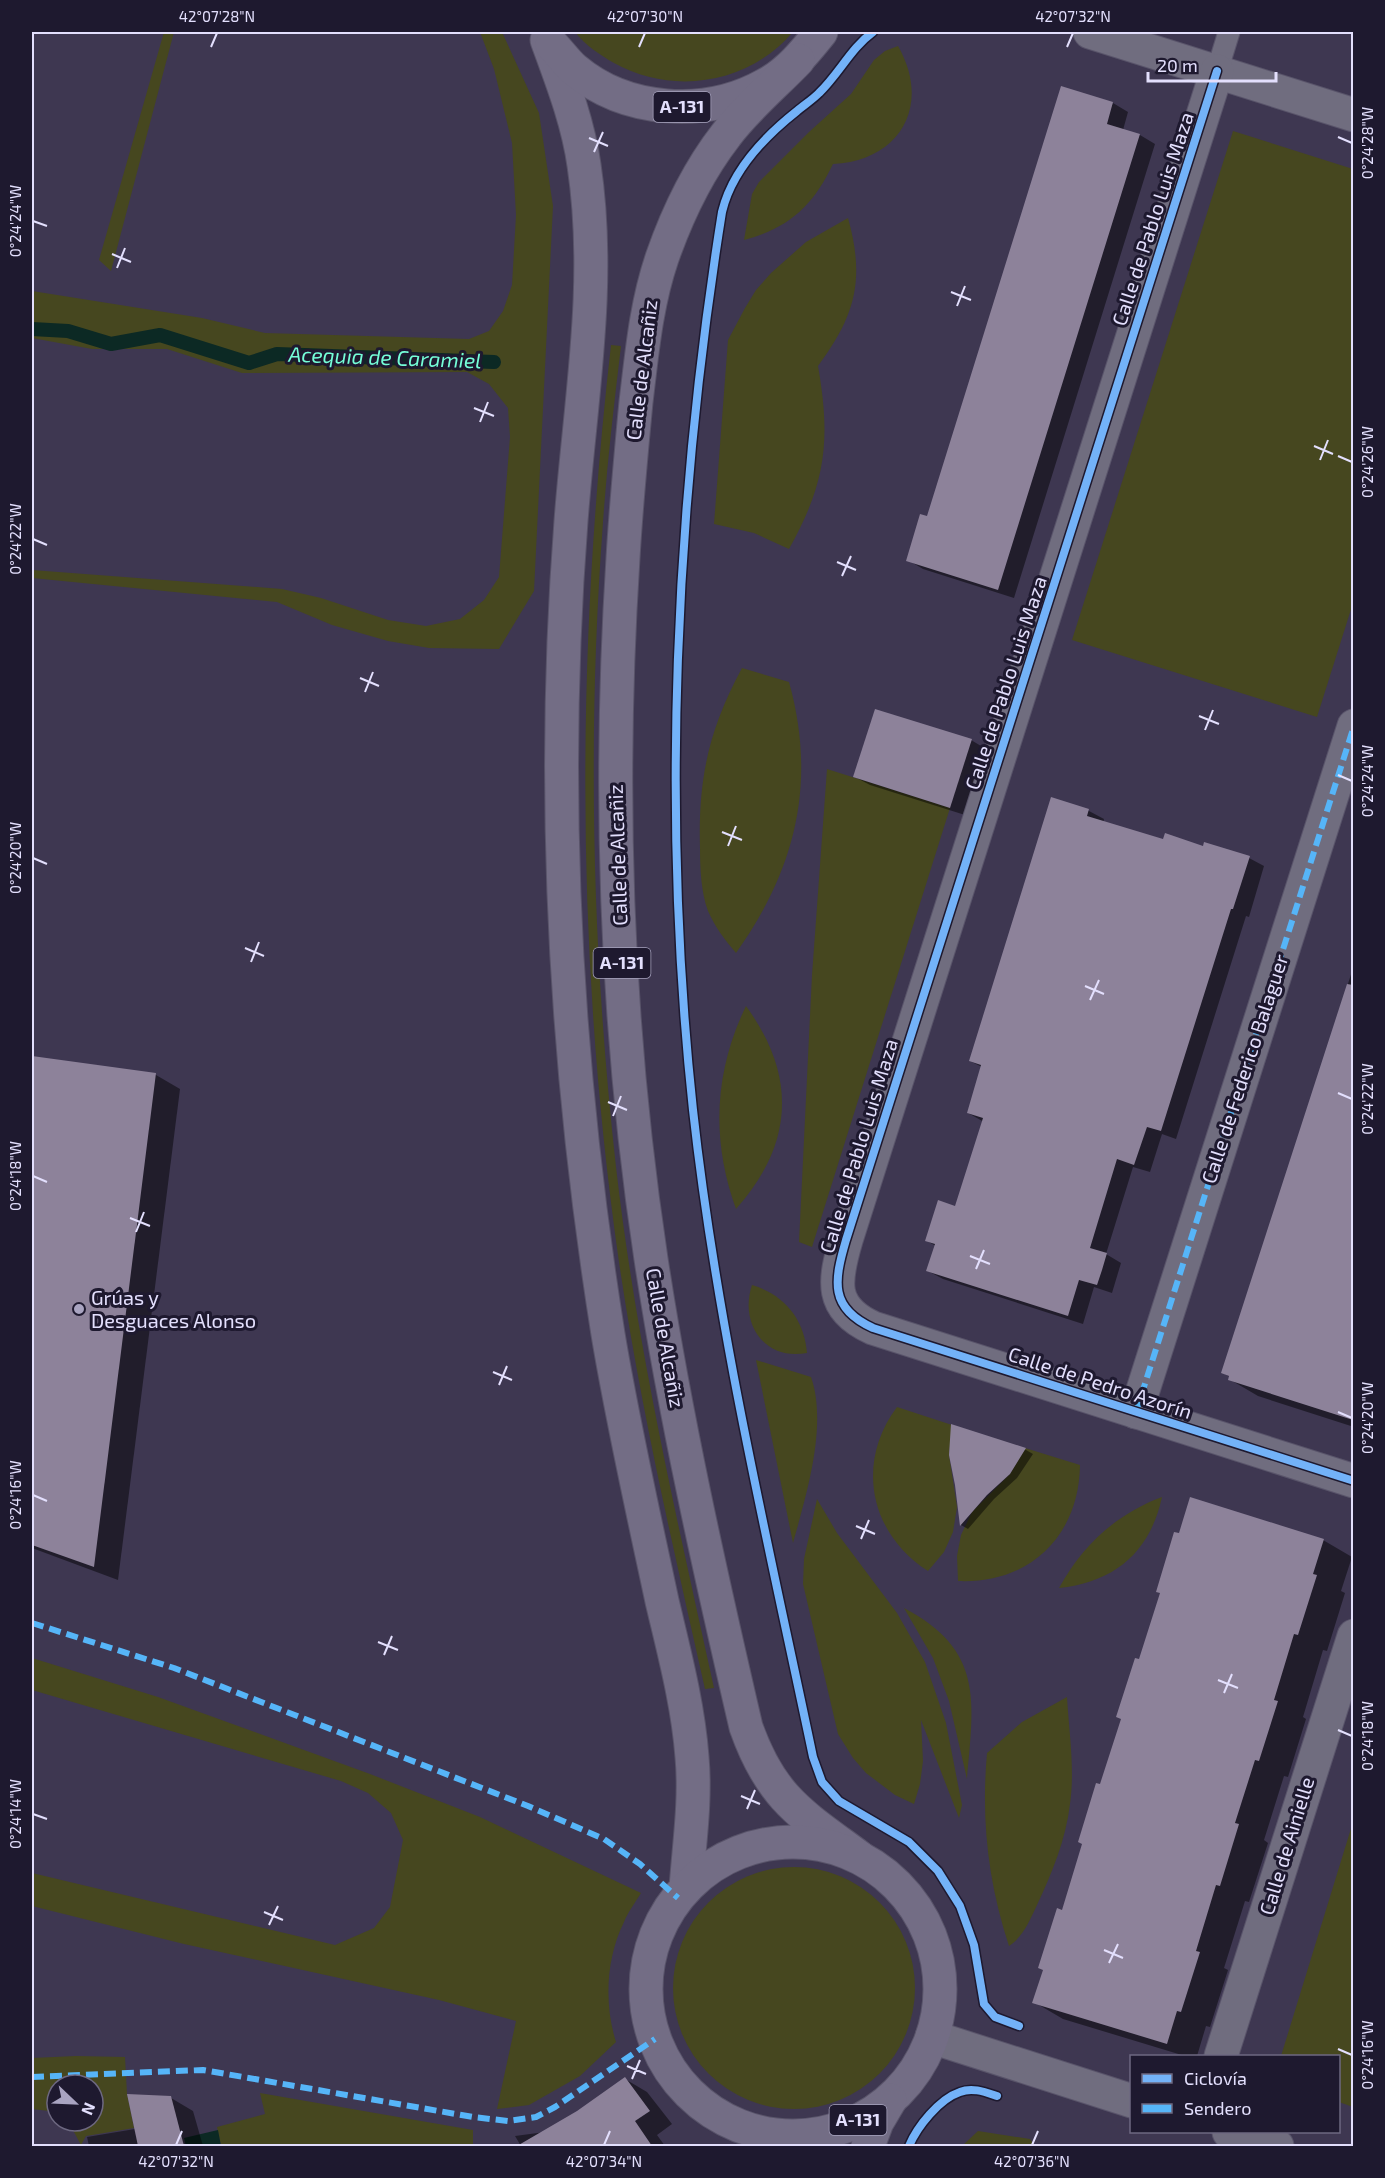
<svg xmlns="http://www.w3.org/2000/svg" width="1385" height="2178" font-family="'Exo 2',sans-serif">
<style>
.green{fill:#46471f}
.water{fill:#0c2924}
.shadow{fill:#0007}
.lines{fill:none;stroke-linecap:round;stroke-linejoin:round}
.stream{stroke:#0c2924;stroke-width:14}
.building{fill:#8d829a}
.lane-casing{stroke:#59546a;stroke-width:23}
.street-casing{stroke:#59546a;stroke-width:35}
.primary-casing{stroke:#59546a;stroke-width:35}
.lane{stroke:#706d7f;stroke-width:21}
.street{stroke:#706d7f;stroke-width:33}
.primary{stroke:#736d85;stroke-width:33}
.quiet{stroke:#56b5f8;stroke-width:6;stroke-dasharray:12 6;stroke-linecap:butt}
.cycleway-casing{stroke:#1e192f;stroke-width:11}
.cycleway{stroke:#73b2f8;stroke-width:8}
.ticks{fill:none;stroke:#e3dffd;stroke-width:2}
.poi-dot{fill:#a9a4c1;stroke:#1e192f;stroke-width:2}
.labels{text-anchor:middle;stroke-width:6;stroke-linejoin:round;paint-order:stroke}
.shield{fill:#1e192f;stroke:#a8a4bf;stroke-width:1.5}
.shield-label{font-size:18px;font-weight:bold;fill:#e3dffd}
.street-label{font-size:20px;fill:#e3dffd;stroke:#1e192f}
.poi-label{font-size:20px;fill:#e3dffd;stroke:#1e192f;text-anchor:start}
.water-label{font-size:21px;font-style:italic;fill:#75fed8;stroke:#1e192f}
.neatline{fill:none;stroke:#e3dffd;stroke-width:2}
.ticks-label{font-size:15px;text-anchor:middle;fill:#e3dffd}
</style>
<rect width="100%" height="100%" fill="#3e3751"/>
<g class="green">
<polygon points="164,32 174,32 111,271 99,260"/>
<polygon points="480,32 502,32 539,113 553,206 534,591 499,649 429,648 388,641 332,625 277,602 32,578 32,570 282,589 321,598 388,620 426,626 460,619 484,600 499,577 510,437 508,408 489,384 467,372 242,373 167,349 92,349 32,338 32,291 202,318 265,333 469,339 489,331 503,311 512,285 516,215 512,143 494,69"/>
<path d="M 575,32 L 793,32 C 749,84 673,96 614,63 C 600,55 585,45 575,32 Z"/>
<path d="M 898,46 C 932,105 900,161 833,164 C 813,206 789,228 744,240 L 752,194 L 759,182 L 809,132 L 851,94 L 874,60 L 885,51 Z"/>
<polygon points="1233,131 1353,169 1353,603 1317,717 1072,640"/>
<path d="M 848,218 C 865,279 856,315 818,366 C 831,440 826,483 789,549 L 754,533 L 714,524 L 728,340 L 745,308 L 756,290 L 771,273 L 806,242 Z"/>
<path d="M 611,345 L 621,346 C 614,405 607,463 603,522 C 587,736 592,953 616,1167 C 636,1343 676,1515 714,1688 L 705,1689 C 673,1547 640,1405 619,1262 C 575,955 576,652 611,345 Z"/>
<path d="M 742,668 L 789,682 C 817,782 796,869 736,953 C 725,940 715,927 708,911 C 701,892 700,868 700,848 C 698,778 709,729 742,668 Z"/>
<polygon points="827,769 950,808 812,1247 799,1242 812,975"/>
<path d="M 746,1006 C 797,1076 794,1144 736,1209 C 711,1140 714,1072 746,1006 Z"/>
<path d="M 752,1285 C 785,1295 804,1319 807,1353 C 765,1361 739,1324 752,1285 Z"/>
<path d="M 756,1360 L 811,1377 C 828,1425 806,1496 793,1543 Z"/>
<path d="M 897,1407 L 952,1425 L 949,1455 L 957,1507 L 953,1532 L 944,1552 L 928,1571 C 870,1534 855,1463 897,1407 Z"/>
<path d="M 1025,1448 L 1080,1465 C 1079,1536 1030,1584 958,1581 L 957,1556 L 961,1535 L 972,1512 L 1010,1474 Z"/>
<path d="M 1162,1497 C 1150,1552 1115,1582 1059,1588 C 1082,1546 1116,1514 1162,1497 Z"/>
<polygon points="817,1499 837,1533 897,1613 925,1662 946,1723 962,1805 959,1818 921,1720 923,1761 920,1784 914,1804 895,1795 866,1773 853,1758 838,1734 803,1584 804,1559"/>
<path d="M 904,1608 C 984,1650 974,1701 967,1779 L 949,1701 L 933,1658 Z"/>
<path d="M 32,1658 L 158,1697 L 370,1774 L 480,1817 L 641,1893 C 635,1903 628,1912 624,1922 C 606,1958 604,2004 616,2042 L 580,2076 L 529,2105 L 497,2109 L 516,2021 L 439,2000 L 184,1944 L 32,1906 L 32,1873 L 335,1945 L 374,1928 L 390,1907 L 403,1840 L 391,1813 L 368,1793 L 341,1781 L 32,1690 Z"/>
<path d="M 1067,1697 C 1069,1732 1075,1769 1070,1804 C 1066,1839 1052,1873 1037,1905 C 1030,1920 1023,1937 1009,1946 C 988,1882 981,1820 987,1753 L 1022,1722 Z"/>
<polygon points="1353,1822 1353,2107 1339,2102 1338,2056 1281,2056"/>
<circle cx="794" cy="1988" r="121"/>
<polygon points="76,2056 125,2057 127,2094 134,2128 86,2136 81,2145 68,2121 93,2121 93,2085 57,2085 57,2115 49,2111 32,2109 32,2058"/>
<polygon points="260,2093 473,2130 473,2146 221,2146 217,2127 265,2114"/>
<polygon points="978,2131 1030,2139 1035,2146 962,2146"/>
</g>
<polygon class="water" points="218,2130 221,2146 186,2146 184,2138"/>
<g class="shadow">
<polygon points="1113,103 1128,112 1123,130 1140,135 1155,144 1014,598 923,569 908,560"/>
<polygon points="971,740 986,749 965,815 870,785 855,777"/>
<polygon points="1052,799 1089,811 1104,819 1103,823 1164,841 1249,858 1264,866 1249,917 1246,916 1176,1139 1162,1134 1150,1172 1133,1167 1106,1254 1121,1263 1112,1293 1094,1287 1083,1324 943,1279 928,1271 936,1246 927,1241 956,1208 984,1122 968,1113 982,1067 970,1061"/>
<polygon points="1354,965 1354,1427 1258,1396 1229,1379 1230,1377 1223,1373"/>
<polygon points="32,1057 156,1075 180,1089 118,1580 32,1548"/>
<polygon points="952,1426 1026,1450 1033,1454 1017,1478 994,1499 968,1529 961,1525"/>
<polygon points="1323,1540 1352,1557 1341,1591 1345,1593 1327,1651 1323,1650 1303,1717 1306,1719 1288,1777 1284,1776 1264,1840 1268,1843 1249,1902 1245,1901 1224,1968 1228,1970 1210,2027 1206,2026 1197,2056 1185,2056 1063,2019 1034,2002 1140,1661"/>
<polygon points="625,2079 647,2092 672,2124 657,2135 665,2146 521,2146 515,2136 545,2132 578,2112"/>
<polygon points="171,2098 193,2111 203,2146 89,2146 87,2137 135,2129"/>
</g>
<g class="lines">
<polyline class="stream" points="32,329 68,331 111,344 160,335 249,363 277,354 494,362"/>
</g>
<g class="building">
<polygon points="1061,86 1113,102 1107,124 1140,134 998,590 906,561 920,514 927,516"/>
<polygon points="875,709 972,739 950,808 853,777"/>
<polygon points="1051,797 1089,809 1087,816 1163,839 1165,833 1203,846 1204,842 1250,856 1233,909 1231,909 1161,1131 1147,1127 1134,1165 1117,1159 1090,1248 1107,1253 1102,1270 1097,1285 1079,1280 1068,1316 926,1271 935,1244 925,1241 938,1200 955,1206 983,1118 967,1113 981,1065 969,1061"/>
<polygon points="1347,984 1353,985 1353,1420 1228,1380 1229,1376 1221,1373"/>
<polygon points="32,1056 156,1073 94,1567 32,1545"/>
<polygon points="951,1424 1026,1448 1010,1474 987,1495 960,1526 955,1485 949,1455"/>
<polygon points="1190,1497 1324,1539 1313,1574 1317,1575 1298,1635 1294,1634 1274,1700 1278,1701 1259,1761 1255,1760 1235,1823 1239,1824 1220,1886 1216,1885 1196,1951 1200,1952 1181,2012 1177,2011 1167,2044 1032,2003 1043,1970 1038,1968 1057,1908 1062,1910 1082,1844 1078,1842 1096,1783 1100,1784 1121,1719 1116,1717 1135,1658 1139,1659 1160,1593 1156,1592 1174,1532 1179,1533"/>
<polygon points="625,2077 650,2111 635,2121 652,2146 517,2146 577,2111"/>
<polygon points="127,2094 171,2096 184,2146 138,2146"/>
</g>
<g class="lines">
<g class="lane-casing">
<polyline id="lane" points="1217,71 1229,32"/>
</g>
<g class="street-casing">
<g id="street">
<polyline points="1090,32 1354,115"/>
<path d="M 1217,71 L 846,1240 C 834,1281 829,1308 873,1328 L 1354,1481"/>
<polyline points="1136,1412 1354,726"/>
<polyline points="932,2037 1132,2101"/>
<polyline points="1221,2056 1354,1636"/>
<polyline points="1229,2132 1277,2146"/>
</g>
</g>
<g class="primary-casing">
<g id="primary">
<path d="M 547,40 C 562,81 578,122 584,165 C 602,284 580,402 571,521 C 550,792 565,1065 608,1334 C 623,1424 643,1512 662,1601 C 674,1652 688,1704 692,1757 C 696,1801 689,1845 686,1888"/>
<path d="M 552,45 C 560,53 566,62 574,69 C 626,113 706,118 765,85 C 788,73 805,52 821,32"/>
<path d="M 798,60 C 775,84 746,108 726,135 C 698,171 677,215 662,258 C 646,305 642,353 636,402 C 631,454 626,506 623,558 C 608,791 616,1028 651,1259 C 675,1416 710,1572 746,1727 C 771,1798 801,1814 859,1857"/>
<circle cx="793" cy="1989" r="147"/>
<polyline points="868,2146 877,2122 890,2100"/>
</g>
</g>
<use href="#lane" class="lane"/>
<use href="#street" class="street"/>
<use href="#primary" class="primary"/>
<g class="quiet">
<polyline points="1136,1412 1354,726"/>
<polyline points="32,1623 174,1668 528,1806 604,1839 640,1864 678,1898"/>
<polyline points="32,2077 203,2070 473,2117 508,2121 536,2117 555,2107 655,2039"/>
</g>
<g class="cycleway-casing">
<g id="cycleway">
<path d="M 873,32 C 851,48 839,74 819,93 C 812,100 804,105 797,111 C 764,137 732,170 722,212 C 675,506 661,814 693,1110 C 717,1328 768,1542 813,1757 L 822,1782 L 839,1801 L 909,1842 L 938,1871 L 960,1906 L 974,1945 L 984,2004 L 995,2017 L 1019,2026"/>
<path d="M 1217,71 L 846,1240 C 834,1281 829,1308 873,1328 L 1354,1481"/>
<path d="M 909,2146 C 917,2127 939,2099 960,2092 C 972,2087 985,2092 997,2096"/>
</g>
</g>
<use href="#cycleway" class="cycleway"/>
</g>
<path class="ticks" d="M 211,47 L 217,33M 639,47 L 645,33M 1067,47 L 1073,33M 1338,137 L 1352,143M 589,138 L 608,146M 594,152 L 603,132M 33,221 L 47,226M 112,254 L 131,262M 117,268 L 125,248M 951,292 L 971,300M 957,306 L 965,286M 474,408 L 494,416M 480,422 L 488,402M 1314,446 L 1333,454M 1338,456 L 1352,462M 1320,460 L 1328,440M 33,539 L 47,545M 837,562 L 856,570M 842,576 L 851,556M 360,678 L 379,686M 365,692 L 373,672M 1199,716 L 1219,724M 1205,730 L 1213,710M 1338,775 L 1352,781M 722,832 L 742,840M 728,846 L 736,826M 33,858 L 47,864M 245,948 L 264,956M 251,962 L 259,942M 1085,986 L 1104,994M 1090,1000 L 1099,980M 1338,1093 L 1352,1099M 608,1102 L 627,1110M 613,1116 L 621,1096M 33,1176 L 47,1182M 130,1218 L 150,1226M 136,1232 L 144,1212M 970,1256 L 990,1264M 976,1269 L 984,1250M 493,1372 L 512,1380M 499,1385 L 507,1366M 1338,1412 L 1352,1418M 33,1495 L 47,1501M 856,1526 L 875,1534M 861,1539 L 869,1520M 378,1642 L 398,1650M 384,1655 L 392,1636M 1218,1680 L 1238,1688M 1224,1693 L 1232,1674M 1338,1730 L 1352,1736M 741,1796 L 760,1804M 747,1809 L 755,1790M 33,1814 L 47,1819M 264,1912 L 283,1920M 269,1925 L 278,1906M 1104,1950 L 1123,1958M 1109,1963 L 1118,1944M 1338,2049 L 1352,2055M 627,2066 L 646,2074M 632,2079 L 640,2060M 176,2145 L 182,2131M 604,2145 L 610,2131M 1032,2145 L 1038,2131"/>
<circle class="poi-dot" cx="79" cy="1309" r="6"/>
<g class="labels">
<g class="shield">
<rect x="653.5" y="92" width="57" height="30" rx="4.5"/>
<rect x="593.5" y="948" width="57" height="30" rx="4.5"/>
<rect x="829.5" y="2105" width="57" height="30" rx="4.5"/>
</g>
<g class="shield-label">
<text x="682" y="113">A-131</text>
<text x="622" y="969">A-131</text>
<text x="858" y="2126">A-131</text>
</g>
<g class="street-label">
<text transform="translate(1153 219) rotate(-72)" y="7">Calle de Pablo Luis Maza</text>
<text transform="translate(642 370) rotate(-83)" y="7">Calle de Alcañiz</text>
<text transform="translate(1006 683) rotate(-72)" y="7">Calle de Pablo Luis Maza</text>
<text transform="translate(618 855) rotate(-92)" y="7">Calle de Alcañiz</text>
<text transform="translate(1245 1069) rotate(-72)" y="7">Calle de Federico Balaguer</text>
<text transform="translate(859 1146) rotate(-73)" y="7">Calle de Pablo Luis Maza</text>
<text transform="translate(665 1338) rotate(80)" y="7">Calle de Alcañiz</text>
<text transform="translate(1100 1383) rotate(18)" y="7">Calle de Pedro Azorín</text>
<text transform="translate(1287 1846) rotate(-73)" y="7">Calle de Ainielle</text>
</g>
<g class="poi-label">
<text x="91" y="1305">Grúas y<tspan x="91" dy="23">Desguaces Alonso</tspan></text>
</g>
<g class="water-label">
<text transform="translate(385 358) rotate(2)" y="7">Acequia de Caramiel</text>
</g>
</g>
<rect width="1385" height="2178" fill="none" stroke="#1e192f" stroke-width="66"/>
<rect x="1130" y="2055" width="210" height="78" fill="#1e192f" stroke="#6d6881" stroke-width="1.5"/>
<rect x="1142" y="2074" width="30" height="9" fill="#73b2f8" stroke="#6d6881" stroke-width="1.5"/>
<text x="1184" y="2085" font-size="18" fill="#e3dffd">Ciclovía</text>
<rect x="1142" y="2104" width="30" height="9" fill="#56b5f8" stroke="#6d6881" stroke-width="1.5"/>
<text x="1184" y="2115" font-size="18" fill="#e3dffd">Sendero</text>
<g transform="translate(75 2103) rotate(113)"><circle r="28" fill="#1e192f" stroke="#6d6881" stroke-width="1.5"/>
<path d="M0-4.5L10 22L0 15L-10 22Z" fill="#a9a4c1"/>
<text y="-9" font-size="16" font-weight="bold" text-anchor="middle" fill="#e3dffd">N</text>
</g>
<path d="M1148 72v9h128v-9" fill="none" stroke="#e3dffd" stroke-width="3"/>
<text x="1157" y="72" font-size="18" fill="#e3dffd" stroke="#1e192f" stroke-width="4.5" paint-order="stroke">20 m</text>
<rect x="33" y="33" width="1319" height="2112" class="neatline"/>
<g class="ticks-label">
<text x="217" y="22">42°07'28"N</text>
<text x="645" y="22">42°07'30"N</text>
<text x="1073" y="22">42°07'32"N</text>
<text transform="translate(1368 143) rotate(-90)" y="5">0°24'28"W</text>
<text transform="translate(16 221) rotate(-90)" y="5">0°24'24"W</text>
<text transform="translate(1368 462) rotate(-90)" y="5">0°24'26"W</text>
<text transform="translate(16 539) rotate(-90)" y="5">0°24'22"W</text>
<text transform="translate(1368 781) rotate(-90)" y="5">0°24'24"W</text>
<text transform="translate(16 858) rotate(-90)" y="5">0°24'20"W</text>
<text transform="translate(1368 1099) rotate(-90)" y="5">0°24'22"W</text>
<text transform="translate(16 1176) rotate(-90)" y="5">0°24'18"W</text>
<text transform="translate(1368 1418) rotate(-90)" y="5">0°24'20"W</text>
<text transform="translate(16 1495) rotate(-90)" y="5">0°24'16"W</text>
<text transform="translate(1368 1736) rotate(-90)" y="5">0°24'18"W</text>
<text transform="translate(16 1814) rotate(-90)" y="5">0°24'14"W</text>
<text transform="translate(1368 2055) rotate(-90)" y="5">0°24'16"W</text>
<text x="176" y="2167">42°07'32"N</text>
<text x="604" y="2167">42°07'34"N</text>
<text x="1032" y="2167">42°07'36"N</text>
</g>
</svg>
